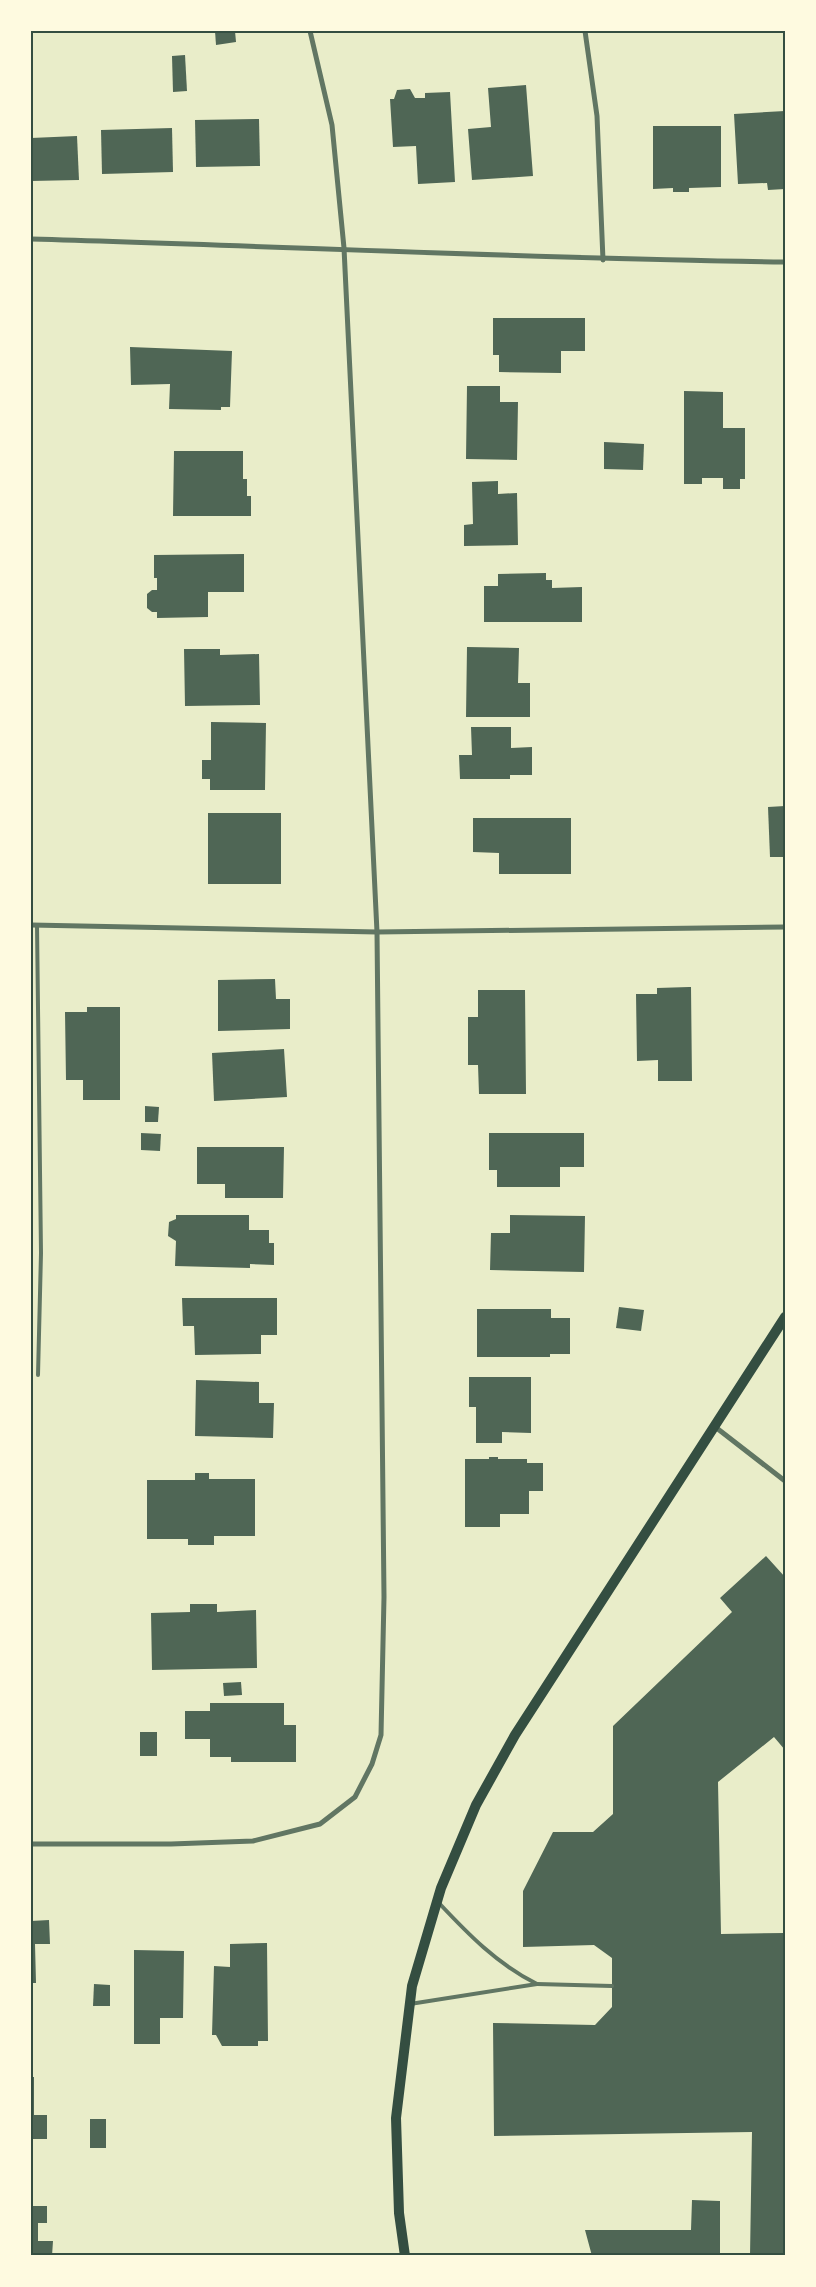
<svg xmlns="http://www.w3.org/2000/svg" width="816" height="2287" font-family="Cabin,sans-serif">
<style>
.building{fill:#4f6655}
.lines{fill:none;stroke-linecap:round;stroke-linejoin:round}
.service{stroke:#617663;stroke-width:4}
.minor{stroke:#617663;stroke-width:5}
.secondary{stroke:#344e41;stroke-width:10}
.neatline{fill:none;stroke:#344e41;stroke-width:2}
</style>
<rect width="100%" height="100%" fill="#e9edc9"/>
<g class="building">
<polygon points="215,31 235,31 236,42 216,45"/>
<polygon points="185,55 187,91 173,92 172,56"/>
<polygon points="526,85 533,176 472,180 468,129 491,127 488,88"/>
<polygon points="410,89 415,98 425,98 425,93 450,92 455,182 418,184 416,146 393,147 390,99 394,99 397,90"/>
<polygon points="785,111 785,189 768,190 767,183 738,184 734,114"/>
<polygon points="259,119 260,166 196,167 195,120"/>
<polygon points="653,126 721,126 721,187 689,188 689,192 673,192 673,188 653,189"/>
<polygon points="172,128 173,172 102,174 101,130"/>
<polygon points="77,136 79,180 31,181 31,138"/>
<polygon points="493,318 585,318 585,351 561,351 561,373 499,372 499,355 493,355"/>
<polygon points="130,347 232,351 230,407 221,407 221,410 169,409 170,384 131,385"/>
<polygon points="467,386 500,386 500,402 518,402 517,460 466,459"/>
<polygon points="684,391 723,392 723,428 745,428 745,479 740,479 740,489 723,489 723,478 702,478 702,484 684,484"/>
<polygon points="604,442 644,444 643,470 604,469"/>
<polygon points="174,451 243,451 243,479 247,479 247,496 251,496 251,516 173,516"/>
<polygon points="498,481 498,494 517,493 518,545 464,546 464,525 473,524 472,482"/>
<polygon points="244,554 244,592 208,592 208,617 157,618 157,612 152,612 147,608 147,594 152,590 157,590 157,578 154,578 154,555"/>
<polygon points="546,573 546,580 552,580 552,588 582,587 582,622 484,622 484,586 498,586 498,574"/>
<polygon points="467,647 519,648 518,683 530,683 530,717 466,717"/>
<polygon points="184,649 220,649 220,655 259,654 260,705 185,706"/>
<polygon points="211,722 266,723 265,790 210,790 210,779 202,779 202,760 211,760"/>
<polygon points="471,727 511,727 511,748 532,747 532,775 510,775 510,779 460,779 459,755 472,755"/>
<polygon points="785,806 785,857 770,857 768,807"/>
<rect x="208" y="813" width="73" height="71"/>
<polygon points="473,818 571,818 571,874 499,874 499,853 473,852"/>
<polygon points="275,979 276,999 290,999 290,1029 218,1031 218,980"/>
<polygon points="689,987 691,987 692,1081 658,1081 658,1060 637,1061 636,994 657,994 657,988"/>
<polygon points="478,990 525,990 526,1094 479,1094 478,1065 468,1065 468,1017 478,1017"/>
<polygon points="87,1007 120,1007 120,1100 83,1100 83,1080 66,1080 65,1012 87,1012"/>
<polygon points="284,1049 287,1097 214,1101 212,1053"/>
<polygon points="145,1106 159,1107 158,1122 145,1122"/>
<polygon points="141,1133 161,1134 160,1151 141,1150"/>
<polygon points="489,1133 584,1133 584,1167 560,1167 560,1187 497,1187 497,1170 489,1170"/>
<polygon points="197,1147 284,1147 283,1198 225,1198 225,1184 197,1184"/>
<polygon points="176,1215 249,1215 249,1230 269,1230 269,1243 274,1243 274,1265 250,1264 250,1268 175,1266 176,1241 168,1236 169,1222 176,1219"/>
<polygon points="510,1215 585,1216 584,1272 490,1270 491,1233 510,1233"/>
<polygon points="182,1298 277,1298 277,1335 261,1335 261,1354 195,1355 194,1326 183,1326"/>
<polygon points="619,1307 644,1310 641,1331 616,1328"/>
<polygon points="477,1309 551,1309 551,1318 570,1318 570,1354 550,1354 550,1357 477,1357"/>
<polygon points="469,1377 531,1377 531,1433 502,1432 502,1443 476,1443 476,1407 469,1407"/>
<polygon points="196,1380 259,1382 259,1403 274,1403 273,1438 195,1436"/>
<polygon points="489,1457 498,1457 498,1459 527,1459 527,1463 543,1463 543,1491 529,1491 529,1514 500,1514 500,1527 465,1527 465,1459 489,1459"/>
<polygon points="195,1473 209,1473 209,1479 255,1479 255,1536 214,1536 214,1545 188,1545 188,1539 147,1539 147,1480 195,1480"/>
<polygon points="766,1556 785,1577 785,1750 774,1737 718,1782 721,1934 785,1933 785,2256 750,2256 752,2132 494,2136 493,2023 595,2025 612,2007 612,1958 594,1945 523,1947 523,1891 553,1832 593,1832 613,1814 613,1726 732,1612 720,1598"/>
<polygon points="190,1604 217,1604 217,1612 256,1610 257,1668 152,1670 151,1613 190,1612"/>
<polygon points="241,1682 242,1695 224,1696 223,1683"/>
<polygon points="210,1703 284,1703 284,1725 296,1725 296,1762 231,1762 231,1757 210,1757 210,1739 185,1739 185,1711 210,1711"/>
<rect x="140" y="1732" width="17" height="24"/>
<polygon points="49,1920 50,1944 35,1944 36,1983 31,1983 31,1921"/>
<polygon points="267,1943 268,2041 258,2041 258,2046 222,2046 216,2035 212,2035 214,1966 230,1967 230,1944"/>
<polygon points="134,1950 184,1951 183,2018 160,2018 160,2044 134,2044"/>
<polygon points="94,1984 110,1985 110,2006 93,2006"/>
<polygon points="31,2077 34,2077 34,2115 47,2115 47,2139 31,2139"/>
<rect x="90" y="2119" width="16" height="29"/>
<polygon points="692,2200 720,2201 720,2256 592,2256 585,2230 691,2230"/>
<polygon points="31,2206 47,2206 47,2223 38,2223 38,2241 53,2241 52,2256 31,2256"/>
</g>
<g class="lines">
<g class="service">
<polyline points="37,925 41,1253 38,1375"/>
<polyline points="537,1984 612,1986"/>
<path d="M 410,2004 L 537,1984 C 497,1964 468,1934 438,1902"/>
</g>
<g class="minor">
<polyline points="585,31 597,116 603,260"/>
<path d="M 31,239 C 282,246 533,259 785,262"/>
<polyline points="31,925 377,932 785,927"/>
<polyline points="714,1426 785,1481"/>
<polyline points="31,1844 171,1844 253,1841 320,1824 355,1797 372,1764 381,1735 384,1597 377,932 344,248 332,125 310,31"/>
</g>
<polyline class="secondary" points="405,2256 399,2213 396,2118 412,1986 441,1888 476,1805 515,1735 785,1317"/>
</g>
<rect width="816" height="2287" fill="none" stroke="#fefae0" stroke-width="65"/>
<rect x="32" y="32" width="752" height="2222" class="neatline"/>
</svg>
